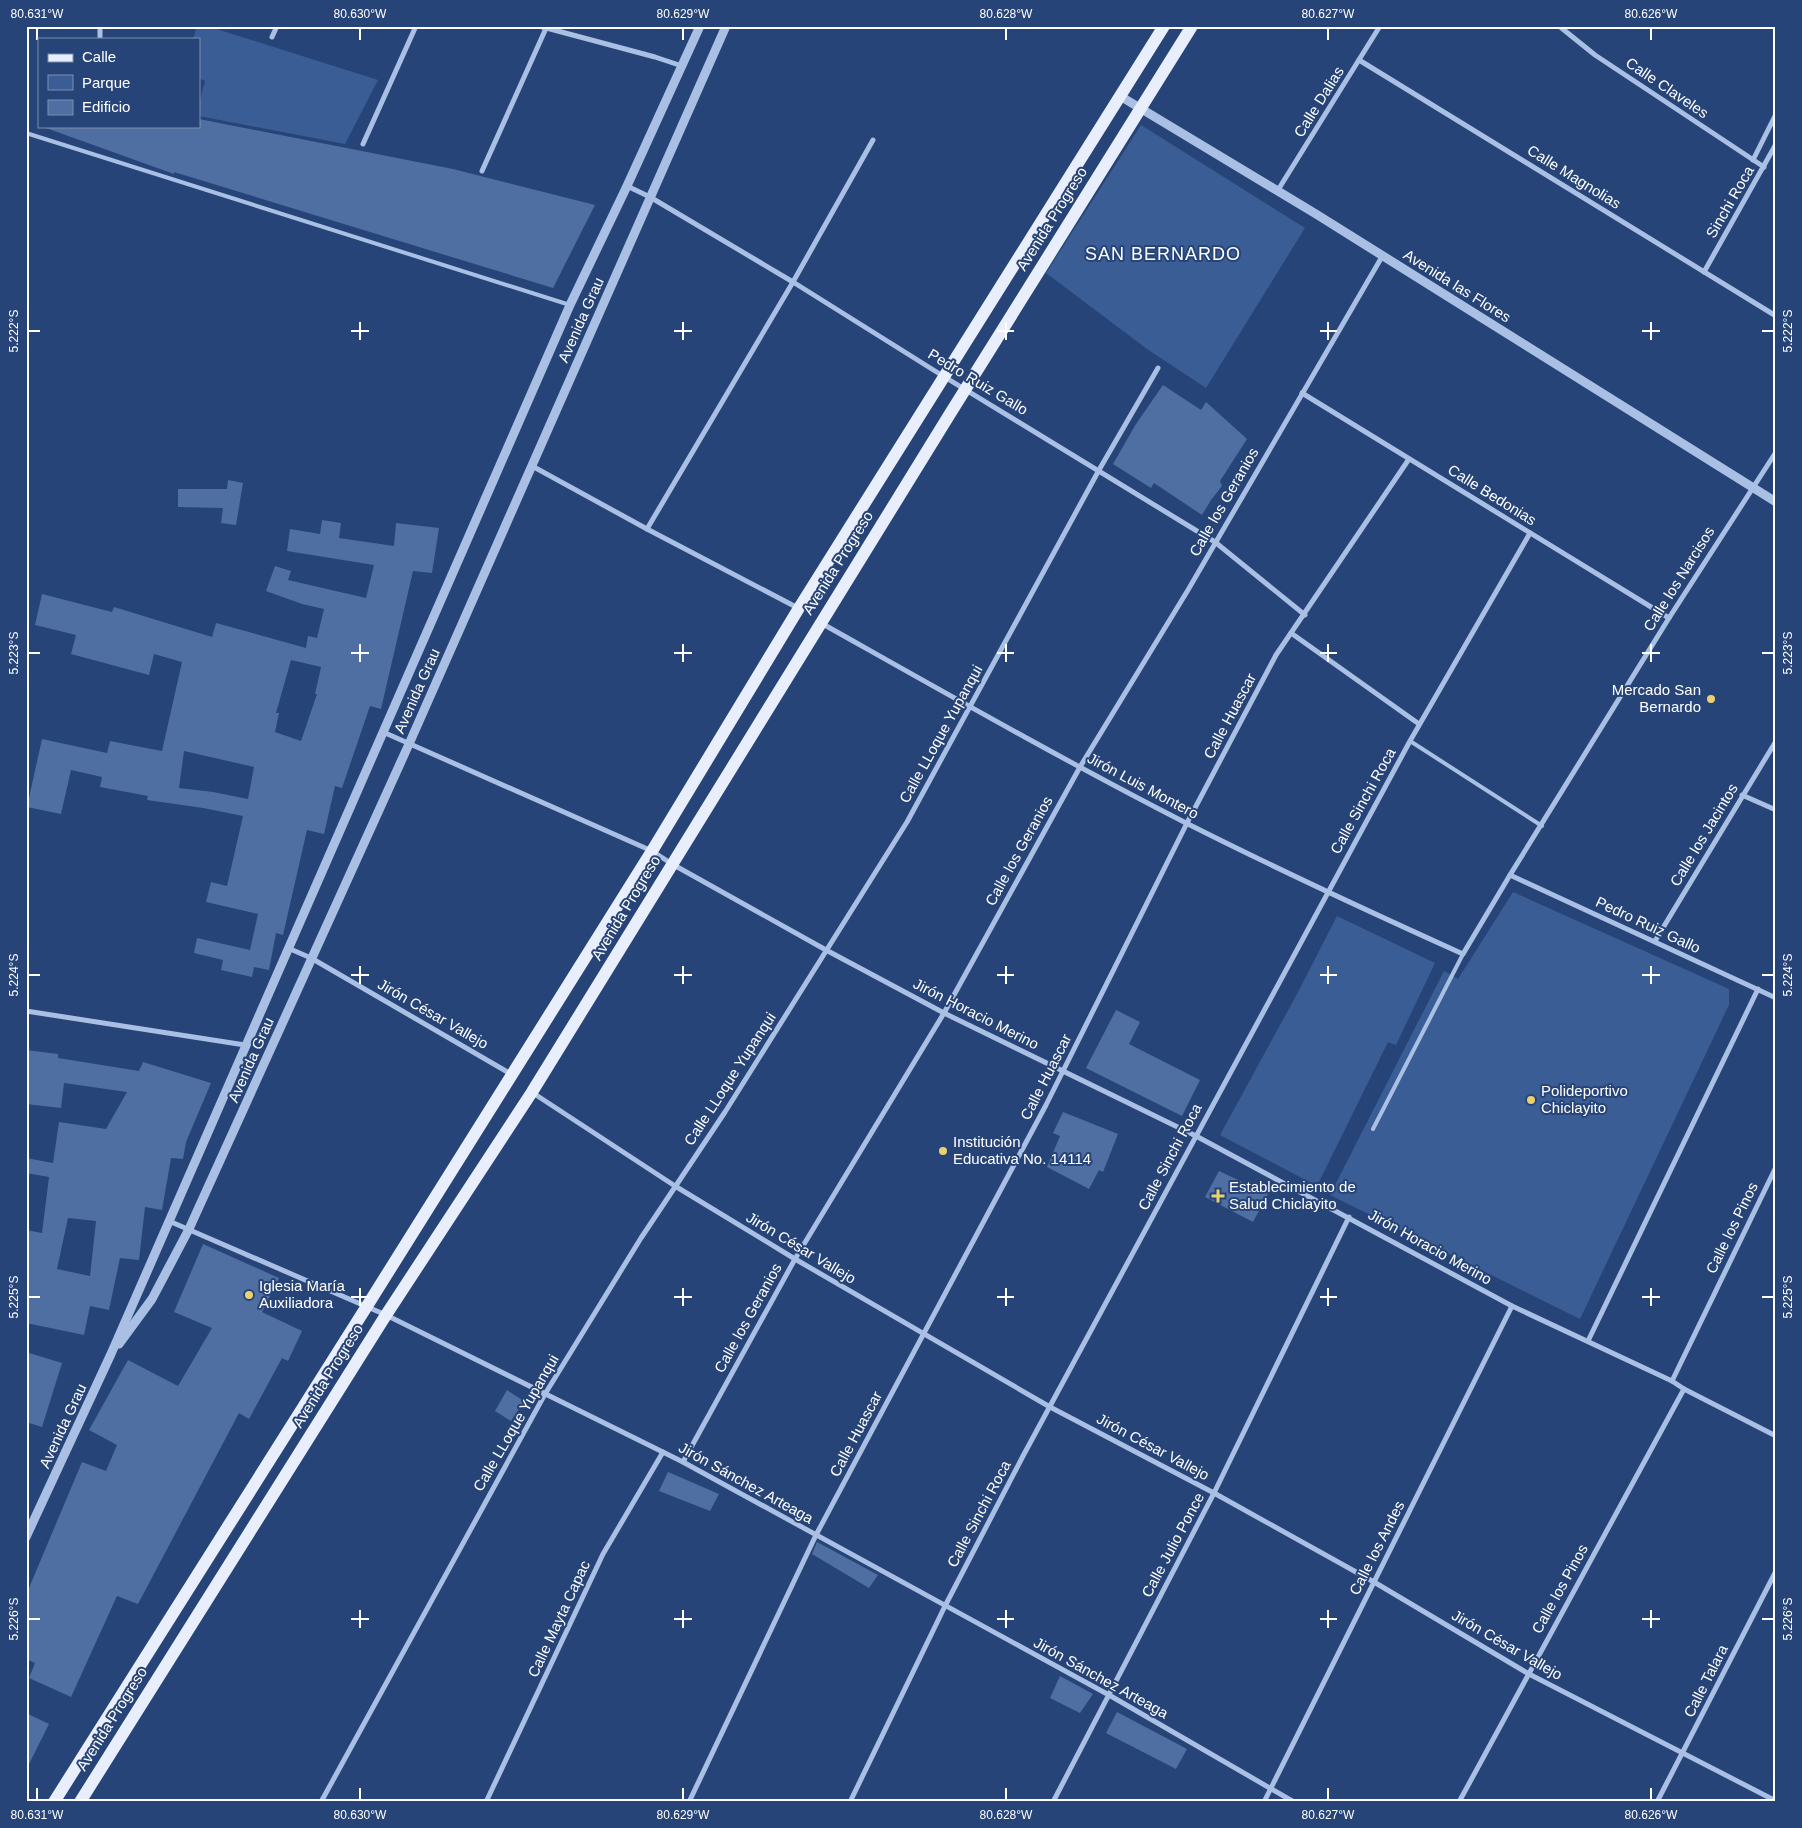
<svg xmlns="http://www.w3.org/2000/svg" width="1802" height="1828" font-family="Arial,sans-serif">
<style>
.green{fill:#3a5d95}
.building{fill:#4f6ea1;fill-rule:evenodd}
.lines{fill:none;stroke-linecap:round;stroke-linejoin:round}
.service{stroke:#a9bfe3;stroke-width:4}
.minor{stroke:#a9bfe3;stroke-width:5}
.tertiary{stroke:#a9bfe3;stroke-width:9}
.primary{stroke:#e8eefc;stroke-width:12}
.ticks{fill:none;stroke:#fff;stroke-width:2}
.poi-dot{fill:#ebd06f;stroke:#274478;stroke-width:2}
.labels{text-anchor:middle;stroke-width:4;stroke-linejoin:round;paint-order:stroke}
.street-label{font-size:15px;fill:#fff;stroke:#274478}
.poi-label{font-size:15px;fill:#fff;stroke:#274478;text-anchor:start}
.quarter-label{font-size:18px;letter-spacing:1px;fill:#fff;stroke:#274478}
.neatline{fill:none;stroke:#fff;stroke-width:2}
.ticks-label{font-size:12px;text-anchor:middle;fill:#fff}
</style>
<rect width="100%" height="100%" fill="#274478"/>
<g class="green">
<polygon points="197,26 207,26 378,80 345,144 199,116 199,104 205,81 199,78 199,39 193,39"/>
<polygon points="1141,125 1305,228 1206,388 1147,349 1046,273"/>
<polygon points="1513,892 1729,989 1729,1005 1580,1319 1330,1195 1444,971 1458,979"/>
<polygon points="1337,916 1435,963 1396,1045 1388,1042 1317,1186 1220,1135 1297,994"/>
</g>
<g class="building">
<polygon points="199,119 453,169 595,205 553,288 174,172 174,174 46,128 47,126 199,126"/>
<polygon points="1163,385 1201,410 1206,402 1247,439 1220,481 1222,486 1211,500 1202,515 1154,483 1151,488 1113,464 1136,424"/>
<polygon points="228,480 243,483 236,525 221,523 223,508 178,507 178,489 227,489"/>
<path d="M 322,520 L 341,523 L 339,538 L 394,546 L 396,523 L 439,528 L 432,573 L 413,571 L 381,709 L 370,706 L 342,788 L 335,786 L 324,834 L 307,830 L 283,935 L 276,933 L 269,970 L 254,967 L 252,977 L 221,970 L 223,960 L 194,953 L 197,938 L 250,950 L 258,914 L 206,902 L 211,882 L 227,886 L 243,816 L 203,808 L 147,800 L 148,796 L 100,787 L 102,777 L 71,770 L 61,814 L 27,807 L 42,739 L 107,753 L 110,741 L 162,751 L 182,662 L 154,654 L 149,675 L 71,654 L 76,635 L 35,625 L 42,594 L 112,612 L 114,607 L 212,637 L 216,623 L 306,648 L 308,636 L 317,638 L 324,609 L 302,604 L 266,591 L 275,566 L 291,571 L 288,580 L 366,598 L 374,565 L 287,551 L 290,529 L 320,534 ZM 291,660 L 321,667 L 315,694 L 317,694 L 301,741 L 275,732 L 279,713 L 276,713 ZM 184,751 L 254,767 L 248,799 L 213,792 L 179,788 Z"/>
<polygon points="1116,1010 1140,1022 1129,1044 1200,1080 1182,1116 1086,1068"/>
<path d="M 26,1050 L 58,1054 L 58,1058 L 139,1071 L 143,1062 L 211,1083 L 186,1142 L 183,1159 L 171,1158 L 162,1210 L 145,1207 L 139,1260 L 120,1258 L 109,1310 L 90,1306 L 84,1335 L 26,1323 L 26,1230 L 42,1233 L 49,1177 L 26,1173 L 26,1158 L 53,1163 L 59,1122 L 106,1129 L 127,1092 L 64,1083 L 61,1108 L 26,1104 ZM 68,1218 L 96,1221 L 90,1276 L 57,1269 Z"/>
<polygon points="1063,1112 1118,1134 1103,1172 1099,1170 1089,1189 1047,1167 1060,1136 1053,1133"/>
<polygon points="1219,1171 1268,1194 1253,1222 1205,1197"/>
<polygon points="203,1244 279,1278 262,1312 302,1331 288,1361 282,1358 249,1419 239,1413 138,1604 117,1596 71,1697 29,1678 35,1663 26,1659 26,1595 82,1462 106,1471 117,1445 89,1430 128,1360 178,1386 212,1328 174,1312"/>
<polygon points="26,1352 62,1363 42,1427 26,1422"/>
<polygon points="507,1390 524,1401 511,1421 495,1411"/>
<polygon points="668,1472 719,1494 710,1511 659,1491"/>
<polygon points="817,1542 878,1575 869,1588 812,1554"/>
<polygon points="1060,1676 1093,1694 1080,1713 1050,1698"/>
<polygon points="1117,1712 1187,1749 1176,1769 1106,1733"/>
<polygon points="26,1713 49,1724 26,1770"/>
</g>
<g class="lines">
<g class="service">
<polyline points="26,133 570,305"/>
<polyline points="1410,741 1542,826"/>
<polyline points="1373,1129 1463,954"/>
</g>
<g class="minor">
<polyline points="100,26 100,39"/>
<polyline points="539,26 655,57 682,66"/>
<polyline points="1559,26 1595,55 1764,167"/>
<polyline points="272,37 277,26"/>
<polyline points="1359,60 1776,316"/>
<polyline points="363,144 416,26"/>
<polyline points="1753,160 1776,114"/>
<polyline points="482,171 547,26"/>
<polyline points="627,186 650,197 793,282 943,376 1215,542 1305,615"/>
<polyline points="1278,190 1380,26"/>
<polyline points="1704,272 1776,144"/>
<polyline points="1302,393 1669,618"/>
<polyline points="532,466 647,529 798,608"/>
<polyline points="647,529 793,282 873,140"/>
<path d="M 821,623 C 942,691 1063,760 1186,823 C 1277,869 1370,912 1463,954 L 1510,875 L 1669,618 L 1776,452"/>
<polyline points="1291,633 1419,724"/>
<polyline points="383,732 652,851 672,864 826,950 944,1013 1196,1136 1512,1306 1672,1381 1684,1389 1776,1436"/>
<polyline points="1742,795 1776,810"/>
<polyline points="1510,875 1776,998"/>
<polyline points="1655,941 1776,741"/>
<polyline points="288,948 311,958 511,1074"/>
<polyline points="26,1011 245,1045"/>
<polyline points="533,1093 675,1186 795,1259 1050,1407 1214,1493 1374,1582 1529,1674 1776,1801"/>
<polyline points="169,1221 386,1315 683,1462 1109,1695 1294,1802"/>
<polyline points="1588,1341 1758,989"/>
<polyline points="1672,1381 1776,1167"/>
<polyline points="683,1462 795,1259 944,1013 1080,767 1188,590 1383,255"/>
<polyline points="321,1802 545,1394 641,1238 725,1112 907,822 1099,470 1158,368"/>
<polyline points="486,1802 603,1554 663,1452"/>
<polyline points="689,1802 816,1535 1046,1105 1187,823 1276,655 1409,459"/>
<polyline points="850,1802 945,1606 1023,1456 1410,741 1530,533"/>
<polyline points="1053,1802 1214,1493 1349,1217"/>
<polyline points="1264,1802 1512,1306"/>
<polyline points="1459,1802 1684,1389"/>
<polyline points="1657,1802 1776,1571"/>
</g>
<g class="tertiary">
<polyline points="1120,96 1316,214 1776,502"/>
<polyline points="119,1344 152,1299 189,1229 409,744 726,26"/>
<polyline points="26,1537 111,1354 570,305 627,186 700,26"/>
</g>
<g class="primary">
<polyline points="54,1802 367,1306 652,851 799,608 1164,26"/>
<polyline points="80,1802 386,1315 532,1092 948,417 1192,26"/>
</g>
</g>
<path class="ticks" d="M 37,28 L 37,40M 360,28 L 360,40M 683,28 L 683,40M 1006,28 L 1006,40M 1328,28 L 1328,40M 1651,28 L 1651,40M 360,322 L 360,340M 683,322 L 683,340M 1006,322 L 1006,340M 1328,322 L 1328,340M 1651,322 L 1651,340M 28,331 L 40,331M 351,331 L 369,331M 674,331 L 692,331M 997,331 L 1014,331M 1320,331 L 1337,331M 1642,331 L 1660,331M 1762,331 L 1774,331M 360,644 L 360,662M 683,644 L 683,662M 1006,644 L 1006,662M 1328,644 L 1328,662M 1651,644 L 1651,662M 28,653 L 40,653M 351,653 L 369,653M 674,653 L 692,653M 997,653 L 1014,653M 1320,653 L 1337,653M 1642,653 L 1660,653M 1762,653 L 1774,653M 360,966 L 360,984M 683,966 L 683,984M 1006,966 L 1006,984M 1328,966 L 1328,984M 1651,966 L 1651,984M 28,975 L 40,975M 351,975 L 369,975M 674,975 L 692,975M 997,975 L 1014,975M 1320,975 L 1337,975M 1642,975 L 1660,975M 1762,975 L 1774,975M 360,1288 L 360,1306M 683,1288 L 683,1306M 1006,1288 L 1006,1306M 1328,1288 L 1328,1306M 1651,1288 L 1651,1306M 28,1297 L 40,1297M 351,1297 L 369,1297M 674,1297 L 692,1297M 997,1297 L 1014,1297M 1320,1297 L 1337,1297M 1642,1297 L 1660,1297M 1762,1297 L 1774,1297M 360,1610 L 360,1628M 683,1610 L 683,1628M 1006,1610 L 1006,1628M 1328,1610 L 1328,1628M 1651,1610 L 1651,1628M 28,1619 L 40,1619M 351,1619 L 369,1619M 674,1619 L 692,1619M 997,1619 L 1014,1619M 1320,1619 L 1337,1619M 1642,1619 L 1660,1619M 1762,1619 L 1774,1619M 37,1788 L 37,1800M 360,1788 L 360,1800M 683,1788 L 683,1800M 1006,1788 L 1006,1800M 1328,1788 L 1328,1800M 1651,1788 L 1651,1800"/>
<g class="poi-dot">
<circle cx="1711" cy="699" r="5"/>
<circle cx="1531" cy="1100" r="5"/>
<circle cx="943" cy="1151" r="5"/>
<path d="M1215.5 1188.5h5v5h5v5h-5v5h-5v-5h-5v-5h5z"/>
<circle cx="249" cy="1295" r="5"/>
</g>
<g class="labels">
<g class="street-label">
<text transform="translate(1667 88) rotate(34)" y="5">Calle Claveles</text>
<text transform="translate(1319 102) rotate(-58)" y="5">Calle Dalias</text>
<text transform="translate(1574 177) rotate(32)" y="5">Calle Magnolias</text>
<text transform="translate(1730 202) rotate(-60)" y="5">Sinchi Roca</text>
<text transform="translate(1052 219) rotate(-58)" y="5">Avenida Progreso</text>
<text transform="translate(1457 286) rotate(32)" y="5">Avenida las Flores</text>
<text transform="translate(581 320) rotate(-66)" y="5">Avenida Grau</text>
<text transform="translate(978 382) rotate(31)" y="5">Pedro Ruiz Gallo</text>
<text transform="translate(1492 495) rotate(32)" y="5">Calle Bedonias</text>
<text transform="translate(1224 502) rotate(-60)" y="5">Calle los Geranios</text>
<text transform="translate(838 563) rotate(-58)" y="5">Avenida Progreso</text>
<text transform="translate(1679 579) rotate(-58)" y="5">Calle los Narcisos</text>
<text transform="translate(417 691) rotate(-66)" y="5">Avenida Grau</text>
<text transform="translate(1230 716) rotate(-62)" y="5">Calle Huascar</text>
<text transform="translate(941 734) rotate(-61)" y="5">Calle LLoque Yupanqui</text>
<text transform="translate(1143 786) rotate(28)" y="5">Jirón Luis Montero</text>
<text transform="translate(1363 801) rotate(-61)" y="5">Calle Sinchi Roca</text>
<text transform="translate(1704 835) rotate(-59)" y="5">Calle los Jacintos</text>
<text transform="translate(1019 851) rotate(-61)" y="5">Calle los Geranios</text>
<text transform="translate(626 908) rotate(-59)" y="5">Avenida Progreso</text>
<text transform="translate(1648 925) rotate(25)" y="5">Pedro Ruiz Gallo</text>
<text transform="translate(433 1014) rotate(30)" y="5">Jirón César Vallejo</text>
<text transform="translate(976 1014) rotate(27)" y="5">Jirón Horacio Merino</text>
<text transform="translate(251 1060) rotate(-66)" y="5">Avenida Grau</text>
<text transform="translate(1046 1077) rotate(-63)" y="5">Calle Huascar</text>
<text transform="translate(730 1079) rotate(-57)" y="5">Calle LLoque Yupanqui</text>
<text transform="translate(1170 1157) rotate(-62)" y="5">Calle Sinchi Roca</text>
<text transform="translate(1732 1228) rotate(-64)" y="5">Calle los Pinos</text>
<text transform="translate(1430 1247) rotate(29)" y="5">Jirón Horacio Merino</text>
<text transform="translate(801 1248) rotate(31)" y="5">Jirón César Vallejo</text>
<text transform="translate(748 1318) rotate(-61)" y="5">Calle los Geranios</text>
<text transform="translate(328 1376) rotate(-58)" y="5">Avenida Progreso</text>
<text transform="translate(516 1423) rotate(-60)" y="5">Calle LLoque Yupanqui</text>
<text transform="translate(63 1426) rotate(-65)" y="5">Avenida Grau</text>
<text transform="translate(856 1434) rotate(-62)" y="5">Calle Huascar</text>
<text transform="translate(1153 1447) rotate(28)" y="5">Jirón César Vallejo</text>
<text transform="translate(746 1483) rotate(29)" y="5">Jirón Sánchez Arteaga</text>
<text transform="translate(979 1514) rotate(-62)" y="5">Calle Sinchi Roca</text>
<text transform="translate(1173 1545) rotate(-62)" y="5">Calle Julio Ponce</text>
<text transform="translate(1377 1548) rotate(-63)" y="5">Calle los Andes</text>
<text transform="translate(1560 1589) rotate(-61)" y="5">Calle los Pinos</text>
<text transform="translate(559 1619) rotate(-65)" y="5">Calle Mayta Capac</text>
<text transform="translate(1507 1645) rotate(30)" y="5">Jirón César Vallejo</text>
<text transform="translate(1101 1678) rotate(29)" y="5">Jirón Sánchez Arteaga</text>
<text transform="translate(1706 1681) rotate(-63)" y="5">Calle Talara</text>
<text transform="translate(112 1719) rotate(-58)" y="5">Avenida Progreso</text>
</g>
<g class="poi-label">
<text x="1701" y="695" text-anchor="end">Mercado San<tspan x="1701" dy="17">Bernardo</tspan></text>
<text x="1541" y="1096">Polideportivo<tspan x="1541" dy="17">Chiclayito</tspan></text>
<text x="953" y="1147">Institución<tspan x="953" dy="17">Educativa No. 14114</tspan></text>
<text x="1229" y="1192">Establecimiento de<tspan x="1229" dy="17">Salud Chiclayito</tspan></text>
<text x="259" y="1291">Iglesia María<tspan x="259" dy="17">Auxiliadora</tspan></text>
</g>
<g class="quarter-label">
<text x="1163" y="260">SAN BERNARDO</text>
</g>
</g>
<rect width="1802" height="1828" fill="none" stroke="#274478" stroke-width="55"/>
<rect x="38" y="38" width="162" height="90" fill="#274478" stroke="#7d8fae"/>
<rect x="48" y="54" width="25" height="8" fill="#e8eefc" stroke="#7d8fae"/>
<text x="82" y="62" font-size="15" fill="#ffffff">Calle</text>
<rect x="48" y="75" width="25" height="15" fill="#3a5d95" stroke="#7d8fae"/>
<text x="82" y="88" font-size="15" fill="#ffffff">Parque</text>
<rect x="48" y="100" width="25" height="15" fill="#4f6ea1" stroke="#7d8fae"/>
<text x="82" y="112" font-size="15" fill="#ffffff">Edificio</text>
<rect x="28" y="28" width="1746" height="1772" class="neatline"/>
<g class="ticks-label">
<text x="37" y="18">80.631°W</text>
<text x="360" y="18">80.630°W</text>
<text x="683" y="18">80.629°W</text>
<text x="1006" y="18">80.628°W</text>
<text x="1328" y="18">80.627°W</text>
<text x="1651" y="18">80.626°W</text>
<text transform="translate(14 331) rotate(-90)" y="4">5.222°S</text>
<text transform="translate(1788 331) rotate(-90)" y="4">5.222°S</text>
<text transform="translate(14 653) rotate(-90)" y="4">5.223°S</text>
<text transform="translate(1788 653) rotate(-90)" y="4">5.223°S</text>
<text transform="translate(14 975) rotate(-90)" y="4">5.224°S</text>
<text transform="translate(1788 975) rotate(-90)" y="4">5.224°S</text>
<text transform="translate(14 1297) rotate(-90)" y="4">5.225°S</text>
<text transform="translate(1788 1297) rotate(-90)" y="4">5.225°S</text>
<text transform="translate(14 1619) rotate(-90)" y="4">5.226°S</text>
<text transform="translate(1788 1619) rotate(-90)" y="4">5.226°S</text>
<text x="37" y="1819">80.631°W</text>
<text x="360" y="1819">80.630°W</text>
<text x="683" y="1819">80.629°W</text>
<text x="1006" y="1819">80.628°W</text>
<text x="1328" y="1819">80.627°W</text>
<text x="1651" y="1819">80.626°W</text>
</g>
</svg>
